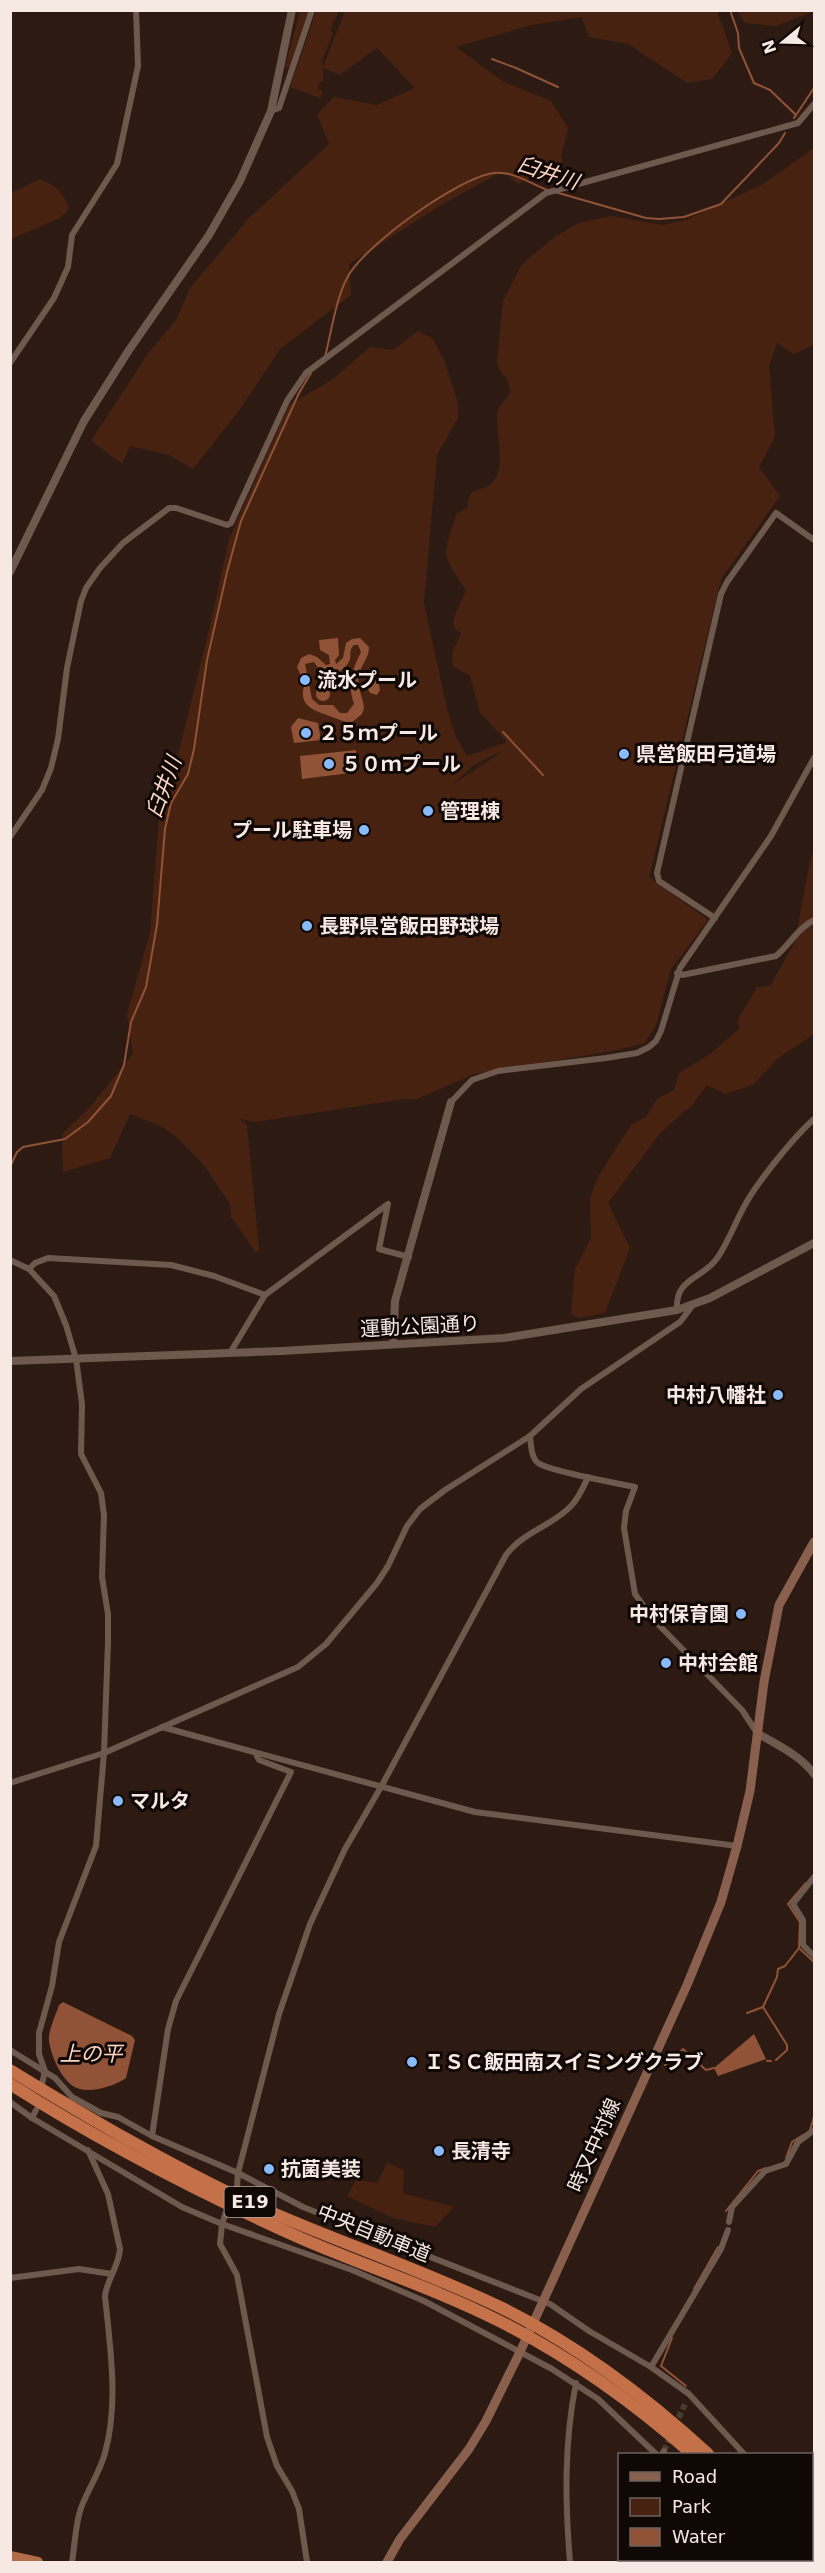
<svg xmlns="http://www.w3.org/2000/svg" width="825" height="2573" font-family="'DejaVu Sans','Noto Sans JP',sans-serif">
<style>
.green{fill:#472210;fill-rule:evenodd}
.water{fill:#905337;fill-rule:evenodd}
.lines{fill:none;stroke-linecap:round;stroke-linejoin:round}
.stream{stroke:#905337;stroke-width:2}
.minor-tunnel{stroke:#4b3a32;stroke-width:6;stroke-dasharray:6 3;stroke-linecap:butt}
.minor{stroke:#6e594f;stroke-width:6}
.tertiary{stroke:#6e594f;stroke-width:8}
.secondary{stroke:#88604d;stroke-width:9}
.trunk{stroke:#b36c4a;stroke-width:10}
.motorway{stroke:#c47048;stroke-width:12}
.poi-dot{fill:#88bafc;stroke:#100805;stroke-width:2}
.labels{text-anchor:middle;stroke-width:6;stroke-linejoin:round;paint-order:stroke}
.shield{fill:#100805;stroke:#b1a6a1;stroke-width:1.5}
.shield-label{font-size:18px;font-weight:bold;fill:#f6e9e4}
.poi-label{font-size:20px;font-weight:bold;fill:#f6e9e4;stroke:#100805;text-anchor:start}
.street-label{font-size:20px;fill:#f6e9e4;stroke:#100805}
.water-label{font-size:21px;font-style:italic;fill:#fcd6c5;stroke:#100805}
</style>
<rect width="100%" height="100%" fill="#2d1b13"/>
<g class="green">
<polygon points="300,11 308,11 289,68 285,67"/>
<polygon points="316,11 339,11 330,29 333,33 322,61 323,67 345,11 717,11 732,53 712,79 687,83 628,44 589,37 582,17 531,25 456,47 502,81 551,101 568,128 561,157 563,163 518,184 503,171 441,205 349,264 351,295 280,349 238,412 193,469 169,455 130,446 122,464 91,441 149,352 176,320 190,288 249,218 329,144 317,115 334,97 377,105 415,88 377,48 340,75 323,68 323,81 319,83 318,89 323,92 320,98 290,87"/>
<polygon points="737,11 814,10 814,11 776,26 745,23"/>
<path d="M 814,148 L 814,345 L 794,354 L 777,343 L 769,366 L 775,437 L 759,467 L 780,496 L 721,579 L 649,877 L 708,920 L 671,969 L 656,1025 L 645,1043 L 618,1050 L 474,1074 L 417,1099 L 404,1099 L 255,1122 L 239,1119 L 247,1125 L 259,1249 L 256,1253 L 231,1217 L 230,1204 L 204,1165 L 179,1139 L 161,1126 L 130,1114 L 110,1158 L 63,1172 L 62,1134 L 90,1107 L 133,1054 L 127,1014 L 150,933 L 159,818 L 169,791 L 209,630 L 229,539 L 289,405 L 333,379 L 370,347 L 393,350 L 418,331 L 432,338 L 444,360 L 458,403 L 458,418 L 437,455 L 424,603 L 447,709 L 455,735 L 467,756 L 507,742 L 480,712 L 470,676 L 453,666 L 452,653 L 461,633 L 455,629 L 453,620 L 466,590 C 440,552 443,556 457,513 L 468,508 C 467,483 484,494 494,481 C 507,462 494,432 498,411 C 499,405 507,398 511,392 L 506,376 L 503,376 L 497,363 L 503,301 L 522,264 L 556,236 L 579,223 L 611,216 L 662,225 L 686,220 L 763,184 ZM 503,751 L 452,785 L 475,764 Z"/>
<path d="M 40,179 C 56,186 63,192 69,209 L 60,218 L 11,239 L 11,193 Z"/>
<polygon points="814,849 814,1034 777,1059 754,1084 726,1094 707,1085 692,1105 661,1132 608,1203 630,1248 605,1313 579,1318 571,1314 575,1269 591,1238 590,1198 599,1175 631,1125 646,1117 657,1099 674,1090 679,1073 709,1055 740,1028 737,1021 757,987 770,986 795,942 808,871"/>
<polygon points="387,2163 404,2170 403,2193 454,2207 435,2227 393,2218 347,2196 356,2180 377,2183"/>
</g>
<g class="water">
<path d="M 338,638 L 339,655 L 335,660 L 336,664 L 343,658 L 346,643 L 352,639 L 360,638 L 369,647 C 369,659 361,664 359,675 C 356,687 363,696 364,708 L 362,714 L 351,723 C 344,722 339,719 332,717 C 317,711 298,708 304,686 L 300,680 L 303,680 L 297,667 L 301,658 L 309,654 L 317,657 L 326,665 L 330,664 L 329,655 L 320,650 L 319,640 ZM 354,645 L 358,645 L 361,652 C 352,671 347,682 354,704 L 347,713 L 340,713 L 333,705 L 319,705 L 312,699 L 305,664 L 314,662 L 319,669 L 332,676 C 338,672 347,668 350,659 C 351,653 349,650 354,645 Z"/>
<polygon points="372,673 377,674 380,690 377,695 370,693 366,686 366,678"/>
<circle cx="323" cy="694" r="7"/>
<polygon points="298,718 318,723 321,740 294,743 291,727"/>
<polygon points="356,750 358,772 302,779 300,756"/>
<path d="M 63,2002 L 132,2036 L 135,2040 L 126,2078 C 113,2087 86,2095 73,2086 C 60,2077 51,2055 49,2041 C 48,2030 56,2015 59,2005 Z"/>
<polygon points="754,2034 766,2059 718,2076 714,2068"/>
</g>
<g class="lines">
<g class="stream">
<polyline points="730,10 738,33 739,48 754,83 770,90 796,115"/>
<polyline points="492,59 516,68 558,87"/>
<polyline points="794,118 814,88"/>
<polyline points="555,192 646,218 659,219 684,217 721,204 779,143 785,133"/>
<path d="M 325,357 C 331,333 336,299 347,278 C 363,246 459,177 494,173 C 515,171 530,184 550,191"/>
<polyline points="503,732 543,775"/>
<polyline points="10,1167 17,1152 23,1147 65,1139 88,1122 111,1096 124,1065 131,1022 146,987 157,925 165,829 171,803 188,774 194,749 207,660 227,572 241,521 299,393 311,373"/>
<polyline points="806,1883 788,1904 800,1922 799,1948 814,1962"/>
<polyline points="747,2013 763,2007"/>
<polyline points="776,2060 787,2050 787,2045 763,2007 777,1977 778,1969 785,1966 799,1948"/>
<polyline points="767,2061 771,2061"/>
<polyline points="665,2065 683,2049 706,2070 714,2068"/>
<polyline points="810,2130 814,2117"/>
<polyline points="786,2158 792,2142 803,2135"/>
<polyline points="726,2211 758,2171 766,2168"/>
<polyline points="694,2289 718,2247"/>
<polyline points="672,2338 661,2366 686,2386"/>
</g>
<g class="minor-tunnel">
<polyline points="675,2426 685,2404"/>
<polyline points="664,2451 671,2435"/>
</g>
<g class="minor">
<polyline points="271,111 279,108 312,10"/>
<polyline points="10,363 54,298 68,267 72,235 117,164 138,66 136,10"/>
<polyline points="10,837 42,790 51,768 58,739 67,668 81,601 86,588 100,568 123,543 169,508 176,508 227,525 231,523 287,401 306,373 546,193 798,123 814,104"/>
<polyline points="715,918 659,881 657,873 721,594 727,582 776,513 814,540"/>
<path d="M 677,973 L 682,975 L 776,956 C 790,944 798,928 814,920"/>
<polyline points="451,1102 472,1080 498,1071 606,1058 637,1053 649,1047 656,1041 661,1031 680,968 771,836 814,758"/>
<polyline points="10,1260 29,1269 54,1296 66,1325 76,1359 82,1404 81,1454 101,1493 104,1515 102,1577 108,1614 108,1642 104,1753 96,1846 59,1942 52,1986 39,2033 39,2054 45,2071 42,2084"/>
<polyline points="29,1269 35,1263 48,1258 171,1265 214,1276 265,1295"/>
<path d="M 677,1310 C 675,1280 698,1280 714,1262 C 725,1251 736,1220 745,1205 C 758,1181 794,1137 814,1119"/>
<polyline points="230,1353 265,1295 388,1204 379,1249 409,1257"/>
<path d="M 530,1436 C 531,1445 531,1457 538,1463 C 551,1472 617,1483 635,1487 L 626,1511 L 624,1528 L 635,1594 L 653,1619 L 742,1710 L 757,1733"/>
<polyline points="162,1727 475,1812 737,1846"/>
<polyline points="10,1783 104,1753 298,1667 326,1644 377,1583 388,1566 407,1526 420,1509 445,1490 530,1436 581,1389 680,1322 693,1305"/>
<polyline points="814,1877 793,1904 803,1920 803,1945 814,1956"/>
<polyline points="10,2050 55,2078 72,2097 101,2113 118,2117 152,2136 238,2173 303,2207 550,2304 589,2331 651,2367 689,2394 744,2454"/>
<polyline points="10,2102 32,2118 182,2207 222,2224 352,2270 424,2301 552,2369 598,2399 656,2454"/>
<polyline points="32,2118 36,2110"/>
<polyline points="152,2136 168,2029 176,2001 291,1772 259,1760 256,1754"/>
<path d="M 237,2187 L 238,2173 L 279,2014 L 310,1924 L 345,1849 L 381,1787 L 506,1555 C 523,1532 552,1526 571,1506 C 579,1498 583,1488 588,1477"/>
<polyline points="226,2212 222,2224 220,2244 237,2275 267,2437 277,2466 292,2491 299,2509 307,2562"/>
<polyline points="729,2222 732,2207 765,2171 786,2164 798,2142 814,2130"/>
<polyline points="10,2278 79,2269 112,2274"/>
<polyline points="651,2367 721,2249 728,2230"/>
<polyline points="662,2454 664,2451"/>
<polyline points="812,2482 814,2475"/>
<polyline points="812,2537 814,2542"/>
<polyline points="768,2560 770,2562"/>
<path d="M 72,2562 C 75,2545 75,2525 81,2508 C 88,2489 100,2472 105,2453 C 119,2403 110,2347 105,2296 C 107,2279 119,2266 120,2249 L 108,2194 L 88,2150"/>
<path d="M 570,2562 C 565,2502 564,2443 576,2383"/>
<polyline points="668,2562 668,2560"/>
</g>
<g class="tertiary">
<polyline points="10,572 84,421 129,350 209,235 240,181 271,111 292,10"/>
<polyline points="393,1344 395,1301 451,1102"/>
<polyline points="10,1361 282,1351 504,1338 677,1310 710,1298 814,1243"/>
<path d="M 757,1733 C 777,1745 800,1755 814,1774"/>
</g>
<polyline class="secondary" points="387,2562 400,2539 469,2449 486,2421 520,2352 687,1985 721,1902 737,1846 750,1791 764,1682 779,1605 814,1542"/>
<polyline class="trunk" points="10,2556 38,2562"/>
<g class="motorway">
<path d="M 10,2070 C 87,2117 165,2163 248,2202 C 331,2240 419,2268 502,2308 C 579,2346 646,2397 708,2454"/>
<path d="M 10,2084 C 103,2143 198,2192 298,2237 C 364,2266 434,2288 499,2321 C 569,2356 633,2402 692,2454"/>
<polyline points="786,2560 788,2562"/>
<polyline points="801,2560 803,2562"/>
</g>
</g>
<g class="poi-dot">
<circle cx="305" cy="680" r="6"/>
<circle cx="306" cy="733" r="6"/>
<circle cx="624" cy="754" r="6"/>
<circle cx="329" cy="764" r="6"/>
<circle cx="428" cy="811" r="6"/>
<circle cx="364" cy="830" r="6"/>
<circle cx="307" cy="926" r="6"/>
<circle cx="778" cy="1395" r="6"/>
<circle cx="741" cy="1614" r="6"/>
<circle cx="666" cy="1663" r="6"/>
<circle cx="118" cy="1801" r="6"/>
<circle cx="412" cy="2062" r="6"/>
<circle cx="439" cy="2151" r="6"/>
<circle cx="269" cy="2169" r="6"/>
</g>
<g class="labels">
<rect class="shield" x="224.5" y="2187" width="51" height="30" rx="4.5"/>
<g class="shield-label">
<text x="250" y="2208">E19</text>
</g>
<g class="poi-label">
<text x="317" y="687">流水プール</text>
<text x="318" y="740">２５ｍプール</text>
<text x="636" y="761">県営飯田弓道場</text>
<text x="341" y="771">５０ｍプール</text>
<text x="440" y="818">管理棟</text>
<text x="352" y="837" text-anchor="end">プール駐車場</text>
<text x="319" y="933">長野県営飯田野球場</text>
<text x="766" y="1402" text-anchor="end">中村八幡社</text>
<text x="729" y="1621" text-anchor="end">中村保育園</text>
<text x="678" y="1670">中村会館</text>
<text x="130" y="1808">マルタ</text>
<text x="424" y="2069">ＩＳＣ飯田南スイミングクラブ</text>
<text x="451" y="2158">長清寺</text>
<text x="281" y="2176">抗菌美装</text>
</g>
<g class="street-label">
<text transform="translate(420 1326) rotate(-3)" y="7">運動公園通り</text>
<text transform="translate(594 2145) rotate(-66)" y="7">時又中村線</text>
<text transform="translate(374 2233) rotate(22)" y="7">中央自動車道</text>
</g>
<g class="water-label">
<text transform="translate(548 173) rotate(18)" y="7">臼井川</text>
<text transform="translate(164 787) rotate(-70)" y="7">臼井川</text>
<text x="91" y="2061">上の平</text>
</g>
</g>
<rect width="825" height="2573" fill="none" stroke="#f6e9e4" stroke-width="24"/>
<rect x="618" y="2453" width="195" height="108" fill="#100805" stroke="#6c625e" stroke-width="1.5"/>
<rect x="630" y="2472" width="30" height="9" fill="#88604d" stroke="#6c625e" stroke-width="1.5"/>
<text x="672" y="2483" font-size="18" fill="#f6e9e4">Road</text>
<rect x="630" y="2498" width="30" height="18" fill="#472210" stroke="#6c625e" stroke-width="1.5"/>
<text x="672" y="2513" font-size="18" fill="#f6e9e4">Park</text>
<rect x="630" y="2528" width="30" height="18" fill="#905337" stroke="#6c625e" stroke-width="1.5"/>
<text x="672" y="2543" font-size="18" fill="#f6e9e4">Water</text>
<g transform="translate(783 42) rotate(251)" stroke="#100805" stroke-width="4.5" paint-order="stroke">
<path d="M0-4.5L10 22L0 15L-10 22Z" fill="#f6e9e4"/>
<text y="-9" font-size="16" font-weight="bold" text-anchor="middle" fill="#f6e9e4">N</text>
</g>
</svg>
